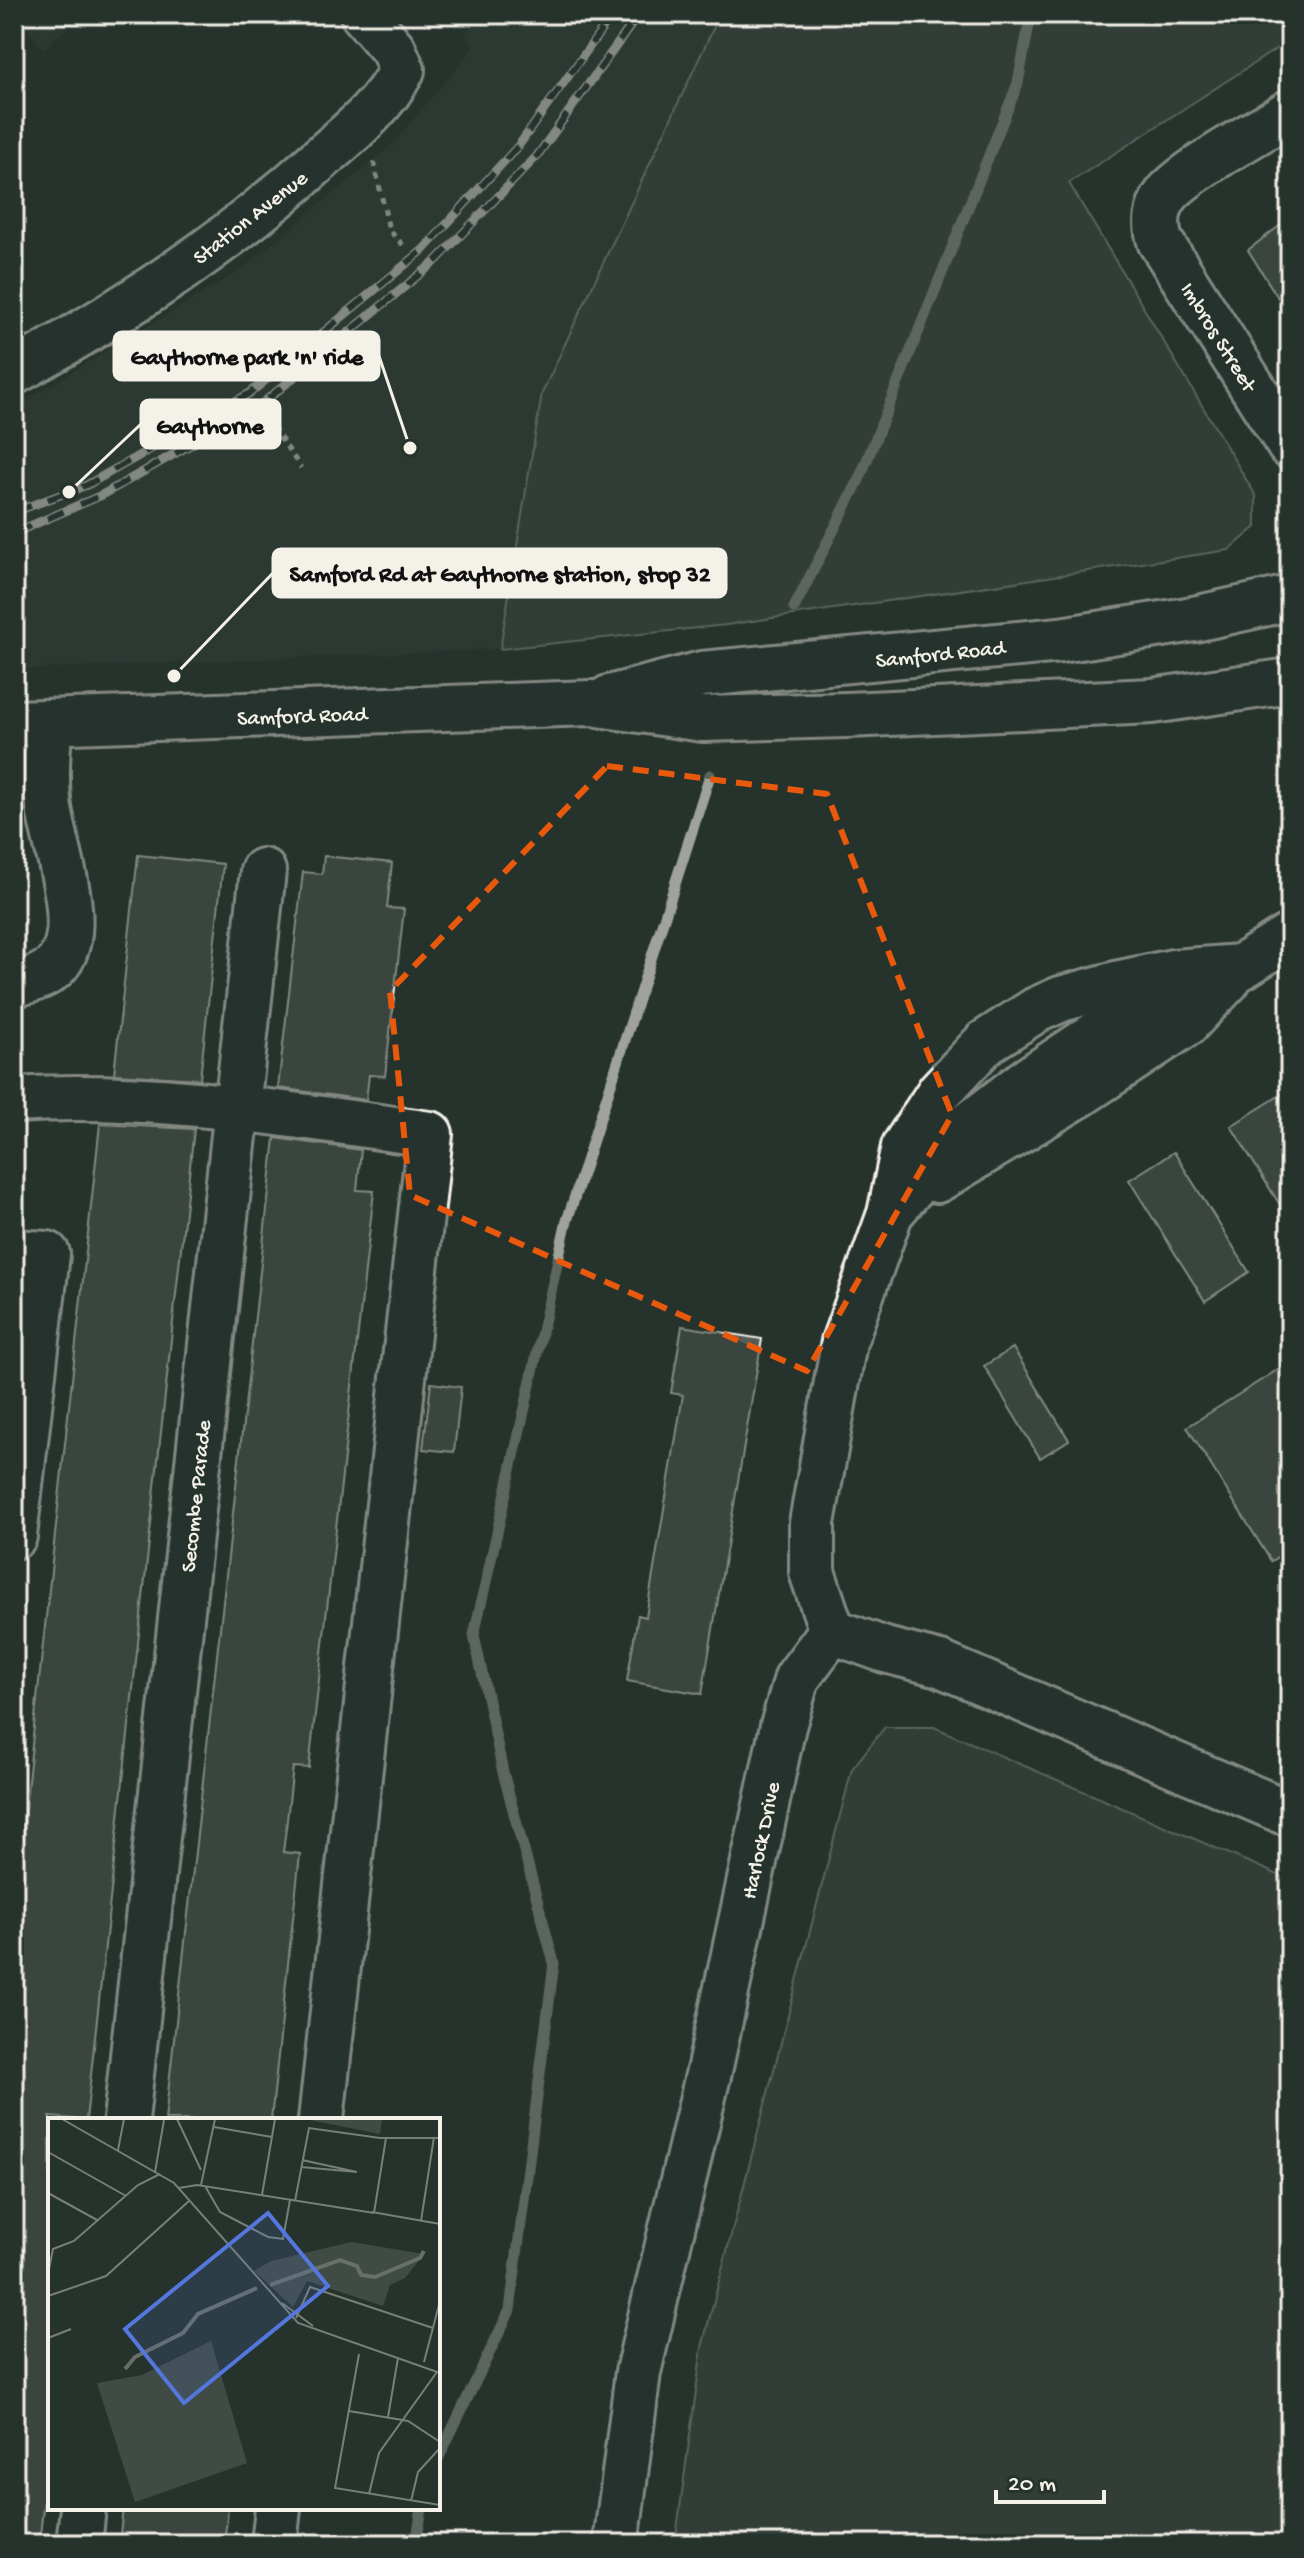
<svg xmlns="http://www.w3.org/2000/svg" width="1304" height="2558" font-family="'Gochi Hand',sans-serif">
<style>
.built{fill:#333f39}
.green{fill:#414b45;stroke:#9a9e96;stroke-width:2}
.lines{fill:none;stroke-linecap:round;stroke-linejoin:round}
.stream{stroke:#9fa39b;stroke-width:11}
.building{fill:#525c55;stroke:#f4f1e8;stroke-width:2}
.minor-casing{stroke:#f4f1e8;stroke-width:50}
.major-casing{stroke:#f4f1e8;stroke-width:50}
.path{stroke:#f4f1e8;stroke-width:5;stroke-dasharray:6 6;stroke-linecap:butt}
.minor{stroke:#26332d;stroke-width:44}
.major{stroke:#26332d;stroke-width:44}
.rail-casing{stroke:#f4f1e8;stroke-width:9}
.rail{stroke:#26332d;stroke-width:6;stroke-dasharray:18;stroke-linecap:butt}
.marked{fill:none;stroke:#e8590c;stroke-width:6;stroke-dasharray:16 10;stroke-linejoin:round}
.labels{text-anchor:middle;stroke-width:7;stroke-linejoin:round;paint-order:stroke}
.street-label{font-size:22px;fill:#f4f1e8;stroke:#26332d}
.inset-river{fill:none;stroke:#676f68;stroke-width:4}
.inset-road{fill:none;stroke:#787f78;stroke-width:2}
.view{fill:#5377dc;fill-opacity:0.15;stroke:#5377dc;stroke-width:4}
.inset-edge{fill:none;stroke:#f4f1e8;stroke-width:4}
.leader{fill:none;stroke:#f4f1e8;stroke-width:3}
.callout-dot{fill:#f4f1e8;stroke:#26332d;stroke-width:3}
.callout{fill:#f4f1e8;stroke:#f4f1e8;stroke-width:3}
.callout-label{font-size:24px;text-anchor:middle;font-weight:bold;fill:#111}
</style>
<rect width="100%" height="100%" fill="#26332d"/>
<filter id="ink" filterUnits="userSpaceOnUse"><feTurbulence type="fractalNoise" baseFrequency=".0125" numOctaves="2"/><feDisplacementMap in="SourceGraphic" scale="16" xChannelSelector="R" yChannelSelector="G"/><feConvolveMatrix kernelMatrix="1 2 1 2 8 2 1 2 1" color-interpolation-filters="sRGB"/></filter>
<g filter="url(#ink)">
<g class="built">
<polygon points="14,14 83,14 43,49"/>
<polygon points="485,14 720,14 542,393 500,649 14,670 14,407 239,271 391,146 474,47 464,34"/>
</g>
<g class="green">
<polygon points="720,14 1290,14 1290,40 1069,183 1256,496 1256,527 1229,550 726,625 500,649 542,393"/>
<polygon points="885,1727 934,1727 1290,1880 1290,2544 675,2544 702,2347 852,1769"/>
</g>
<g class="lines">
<g class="stream">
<polyline points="794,608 859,480 1018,83 1031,14"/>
<polyline points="438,2459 510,2310 554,1963 503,1772 474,1635 566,1224 710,775"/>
<polyline points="416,2544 422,2508"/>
</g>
</g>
<g class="building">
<polygon points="1290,218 1290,317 1248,250"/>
<polygon points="138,855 223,864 200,1079 114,1074"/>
<polygon points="324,856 392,863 387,908 404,909 385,1076 369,1075 366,1100 278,1088 303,872 322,874"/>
<polygon points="1290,1089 1290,1221 1231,1126"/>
<polygon points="100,1124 194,1129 86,2120 50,2117 50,2447 39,2544 14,2544 14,1909"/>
<polygon points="275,1138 361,1150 357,1190 374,1191 309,1768 293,1767 287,1820 283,1852 300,1854 271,2120 165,2120"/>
<polygon points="1174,1152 1249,1272 1205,1301 1129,1180"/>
<polygon points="682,1326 762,1339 702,1694 627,1681 638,1615 646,1617 683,1395 671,1393"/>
<polygon points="1013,1348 1069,1440 1040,1458 984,1366"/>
<polygon points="1290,1362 1290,1549 1271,1561 1187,1427"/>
<polygon points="431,1383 461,1387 454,1452 423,1449"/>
<polygon points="123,2508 228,2508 224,2544 119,2544"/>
</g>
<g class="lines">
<g class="minor-casing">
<g id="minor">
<path d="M 1290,112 C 1260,131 1187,170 1167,194 C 1156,208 1155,225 1160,241 L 1290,446"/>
<path d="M 14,372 C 124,311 227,244 320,159 C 351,132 383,107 402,70 L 393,49 L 363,14"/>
<path d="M 14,984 C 34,980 55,974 64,953 C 81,916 55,847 49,808 C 45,779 47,751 50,722"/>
<path d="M 14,1100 C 154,1091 292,1115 430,1134 L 321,2120"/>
<polyline points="937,1180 1082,1093 1186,1024 1228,980"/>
<polyline points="894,1209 955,1136 1026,1081 1095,1035 1169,996 1241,967 1290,936"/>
<polyline points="14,1252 47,1254 14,1536"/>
<polyline points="832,1631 812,1572 812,1523 844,1342 890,1214 904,1147 940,1091 986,1042 1036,1010 1061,999 1120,983 1173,972 1241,967"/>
<polyline points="126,2120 263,871"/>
<polyline points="79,2544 83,2508"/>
<polyline points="274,2544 278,2508"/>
<polyline points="616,2544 638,2372 710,2067 783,1726 797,1678 832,1631 885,1650 940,1664 1290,1814"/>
</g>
</g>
<g class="major-casing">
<g id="major">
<polyline points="609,698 702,674 1060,640 1194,619 1290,598"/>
<polyline points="14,723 591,703 703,719 847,715 1152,701 1290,681"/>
</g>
</g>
<g class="path">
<polyline points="374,162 389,230 404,246"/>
<polyline points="266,417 301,468"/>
</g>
<use href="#minor" class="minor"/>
<use href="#major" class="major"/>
<g class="rail-casing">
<g id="rail">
<polyline points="14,512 87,485 250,393 423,250 519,145 613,14"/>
<polyline points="14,533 102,495 259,406 436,261 537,156 639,14"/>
</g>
</g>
<use href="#rail" class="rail"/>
</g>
</g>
<path d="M0 0H1304V2558H0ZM 607,766 L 827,794 L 952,1115 L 807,1371 L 410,1195 L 390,991 Z" fill="#26332d" fill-opacity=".55" fill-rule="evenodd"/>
<path class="marked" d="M 607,766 L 827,794 L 952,1115 L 807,1371 L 410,1195 L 390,991 Z"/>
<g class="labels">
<g class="street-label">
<text transform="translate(249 216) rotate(-38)" y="8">Station Avenue</text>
<text transform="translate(1220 336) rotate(58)" y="8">Imbros Street</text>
<text transform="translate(940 652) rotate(-6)" y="8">Samford Road</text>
<text transform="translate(302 714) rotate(-2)" y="8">Samford Road</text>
<text transform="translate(194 1496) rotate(-84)" y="8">Secombe Parade</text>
<text transform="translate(759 1840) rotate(-78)" y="8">Harlock Drive</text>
</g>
</g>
<g transform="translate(48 2118)">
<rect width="392" height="392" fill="#26332d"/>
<path d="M 257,1 L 334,1 L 332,16 ZM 303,124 L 376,136 L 357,160 L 342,167 L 335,188 L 259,163 L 245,189 L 206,153 L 223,143 ZM 163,223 L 199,345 L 87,384 L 49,265 L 94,257 Z" fill="#414b45"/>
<path class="inset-river" d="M 222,167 L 292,142 L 309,148 L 313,157 L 327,159 L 372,140 L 376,133M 77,251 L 87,239 L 135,215 L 150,196 L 209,170"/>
<path class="inset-road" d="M 14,1 L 126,65 L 250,205 L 392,255M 129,1 L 153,52M 166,9 L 224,19M 70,32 L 76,1M 0,34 L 78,78M 253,49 L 309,54 L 254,42M 107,54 L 116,2M 153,67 L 167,1M 157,68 L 172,94 L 220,119 L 235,121 L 242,82M 131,70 L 149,67 L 326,95M 0,75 L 49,102M 214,77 L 227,1M 247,83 L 261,10 L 332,20 L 392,20M 324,94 L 392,106M 326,95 L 338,20M 373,103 L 386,19M 0,156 L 5,131 L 26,123 L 90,67 L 112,56M 0,178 L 58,158 L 141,83M 234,185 L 265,208M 248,200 L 262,169 L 385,210M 0,220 L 23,211M 311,236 L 287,370 L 392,387M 376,244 L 392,183M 301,293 L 360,303 L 392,324M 340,299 L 350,240M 321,376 L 331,335 L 389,254M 363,383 L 370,354 L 392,330"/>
<path class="view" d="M 220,95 L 280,168 L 136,285 L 77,211 Z"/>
<rect width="392" height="392" class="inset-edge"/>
</g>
<path class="leader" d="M410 448L379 356M69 492L141 424M174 676L273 573"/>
<g class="callout-dot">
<circle cx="410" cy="448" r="8"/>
<circle cx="69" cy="492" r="8"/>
<circle cx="174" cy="676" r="8"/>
</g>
<g class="callout">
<rect x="114" y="332" width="265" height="48" rx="8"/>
<rect x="141" y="400" width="139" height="48" rx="8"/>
<rect x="273" y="549" width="453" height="48" rx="8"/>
</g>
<g class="callout-label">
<text x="247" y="364">Gaythorne park 'n' ride</text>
<text x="210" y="433">Gaythorne</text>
<text x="500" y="581">Samford Rd at Gaythorne station, stop 32</text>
</g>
<rect width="1304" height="2558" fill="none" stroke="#26332d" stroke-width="48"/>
<rect x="24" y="24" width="1256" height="2510" fill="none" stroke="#f4f1e8" stroke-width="3" filter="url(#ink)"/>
<path d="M996 2490v12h108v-12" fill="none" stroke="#f4f1e8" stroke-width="4"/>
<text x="1008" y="2490" font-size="24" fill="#f4f1e8" stroke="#26332d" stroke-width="6" paint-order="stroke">20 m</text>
</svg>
